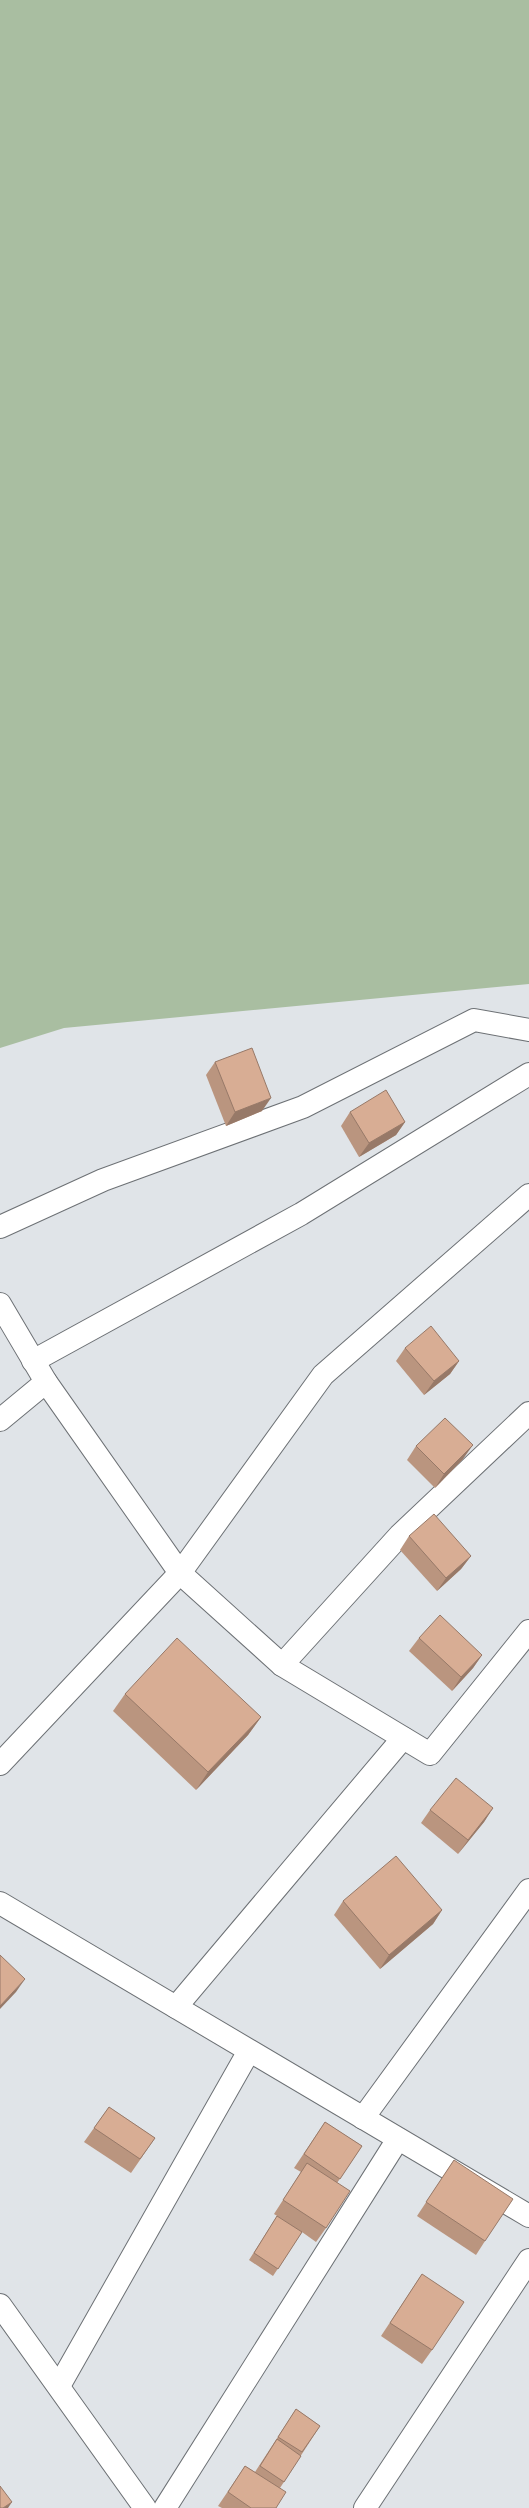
<svg xmlns="http://www.w3.org/2000/svg" width="529" height="2508" font-family="'DM Sans',sans-serif">
<style>
.green{fill:#a9bea1}
.lines{fill:none;stroke-linecap:round;stroke-linejoin:round}
.minor-casing{stroke:#6d7175;stroke-width:24}
.minor{stroke:#fff;stroke-width:22}
.wall{fill:#ba957f}
.shaded-wall{fill:#977968}
.building{fill:#d8ad94;stroke:#977968}
</style>
<rect width="100%" height="100%" fill="#e0e4e8"/>
<polygon class="green" points="0,0 529,0 529,984 64,1028 0,1048"/>
<g class="lines">
<g class="minor-casing">
<g id="minor">
<polyline points="0,1227 103,1180 303,1107 474,1020 529,1030"/>
<polyline points="0,1304 46,1382 180,1573 282,1665 430,1754 529,1631"/>
<polyline points="33,1361 301,1214 529,1074"/>
<polyline points="0,1420 46,1382"/>
<polyline points="282,1665 400,1535 529,1413"/>
<polyline points="0,1764 180,1573 323,1375 529,1195"/>
<polyline points="0,1903 529,2216"/>
<polyline points="176,2007 403,1738"/>
<polyline points="363,2118 529,1890"/>
<polyline points="0,2305 145,2508"/>
<polyline points="59,2386 249,2051"/>
<polyline points="165,2508 398,2139"/>
<polyline points="365,2508 529,2260"/>
</g>
</g>
<use href="#minor" class="minor"/>
</g>
<g class="wall">
<polygon points="215,1062 262,1111 226,1126 206,1075"/>
<polygon points="350,1112 405,1122 396,1135 359,1157 341,1126"/>
<polygon points="405,1348 459,1361 450,1374 424,1395 396,1361"/>
<polygon points="416,1446 463,1459 435,1488 407,1460"/>
<polygon points="409,1536 471,1556 461,1569 437,1591 400,1550"/>
<polygon points="419,1638 482,1655 473,1668 452,1691 409,1651"/>
<polygon points="125,1694 261,1717 248,1735 196,1790 113,1711"/>
<polygon points="493,1808 484,1822 458,1854 421,1823 430,1810"/>
<polygon points="343,1901 442,1910 433,1924 380,1969 334,1915"/>
<polygon points="109,2107 155,2138 131,2173 84,2142"/>
<polygon points="325,2122 362,2146 337,2183 326,2228 316,2242 302,2232 273,2276 249,2260 277,2216 293,2226 274,2214 301,2172 294,2168"/>
<polygon points="454,2160 485,2241 476,2255 417,2216"/>
<polygon points="422,2274 432,2350 422,2364 381,2336"/>
<polygon points="296,2409 320,2426 280,2488 276,2508 222,2508 218,2506 245,2466 255,2472"/>
</g>
<g class="shaded-wall">
<polygon points="271,1098 262,1111 226,1126 235,1112"/>
<polygon points="405,1122 396,1135 359,1157 369,1143"/>
<polygon points="459,1361 450,1374 424,1395 434,1381"/>
<polygon points="473,1445 463,1459 435,1488 444,1474"/>
<polygon points="471,1556 461,1569 437,1591 446,1578"/>
<polygon points="482,1655 473,1668 452,1691 461,1677"/>
<polygon points="261,1717 248,1735 196,1790 208,1772"/>
<polygon points="493,1808 484,1822 458,1854 468,1840"/>
<polygon points="442,1910 433,1924 380,1969 389,1955"/>
<polygon points="25,1979 16,1992 0,2009 0,2006"/>
<polygon points="12,2502 8,2508 3,2508"/>
</g>
<g class="building">
<polygon points="252,1048 271,1098 235,1112 215,1062"/>
<polygon points="386,1090 405,1122 369,1143 350,1112"/>
<polygon points="431,1326 459,1361 434,1381 405,1348"/>
<polygon points="445,1418 473,1445 444,1474 416,1446"/>
<polygon points="434,1514 471,1556 446,1578 409,1536"/>
<polygon points="440,1615 482,1655 461,1677 419,1638"/>
<polygon points="177,1638 261,1717 208,1772 125,1694"/>
<polygon points="456,1778 493,1808 468,1840 430,1810"/>
<polygon points="396,1856 442,1910 389,1955 343,1901"/>
<polygon points="0,1955 25,1979 0,2006"/>
<polygon points="109,2107 155,2138 140,2159 94,2128"/>
<polygon points="325,2122 362,2146 340,2179 304,2154"/>
<polygon points="454,2160 513,2199 485,2241 426,2202"/>
<polygon points="307,2163 350,2191 326,2228 283,2200"/>
<polygon points="277,2216 302,2232 278,2269 254,2253"/>
<polygon points="422,2274 464,2302 432,2350 390,2323"/>
<polygon points="296,2409 320,2426 302,2452 278,2437"/>
<polygon points="277,2439 301,2456 284,2482 260,2466"/>
<polygon points="245,2466 286,2492 276,2508 251,2508 228,2492"/>
<polygon points="0,2486 12,2502 3,2508 0,2508"/>
</g>
</svg>
